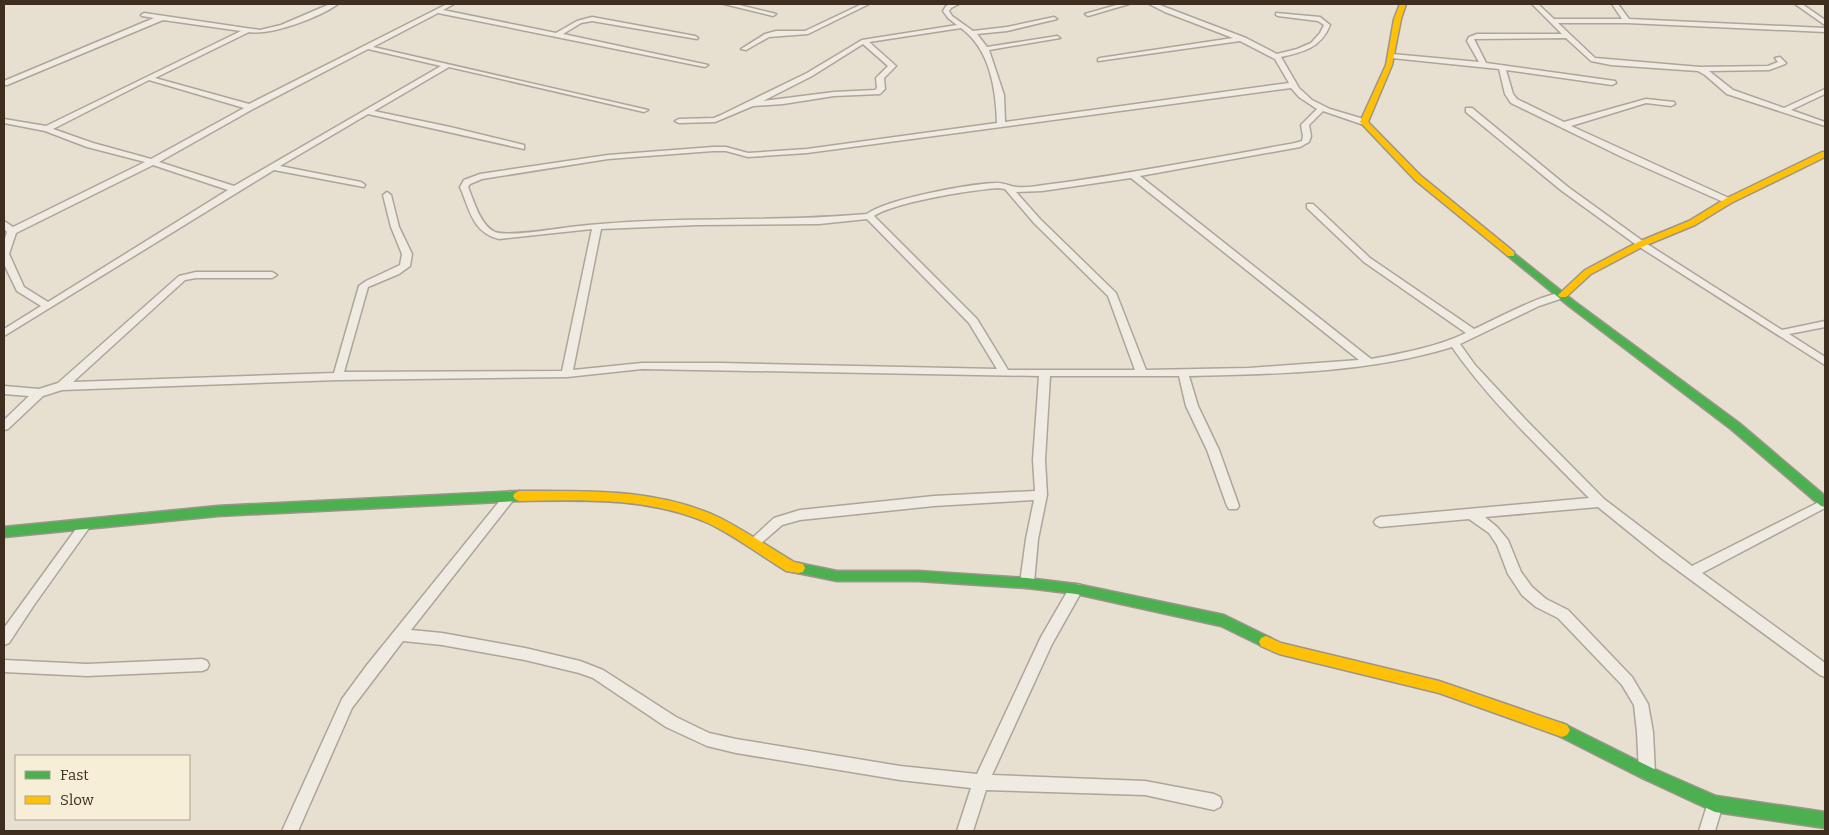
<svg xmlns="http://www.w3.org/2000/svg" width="1829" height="835" font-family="Bitter,serif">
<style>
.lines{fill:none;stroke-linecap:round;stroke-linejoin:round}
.street-casing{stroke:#ada599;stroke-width:3}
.fast-casing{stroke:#9c958a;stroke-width:3}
.slow-casing{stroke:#9c958a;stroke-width:3}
.street{fill:#efebe3;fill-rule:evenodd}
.fast{fill:#4caf50;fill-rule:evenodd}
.slow{fill:#ffc107;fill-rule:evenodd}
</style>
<rect width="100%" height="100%" fill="#e7e0d1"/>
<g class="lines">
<g class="street-casing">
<g id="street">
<path d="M 330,4 L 338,4 C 320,17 271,36 249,32 L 155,78 L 249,104 L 447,4 L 454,4 L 443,10 L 556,33 L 577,21 L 592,17 L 695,36 L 698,38 L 697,39 L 592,21 L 581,23 L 563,34 L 708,65 L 705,67 L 438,13 L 373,47 L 648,110 L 644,112 L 449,67 L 374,111 L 450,127 L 524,145 L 524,149 L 368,114 L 280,166 L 361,182 L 365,185 L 364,187 L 274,170 L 4,336 L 4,329 L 41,306 L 17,291 L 4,264 L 4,242 L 7,232 L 4,228 L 4,221 L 13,227 L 145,162 L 87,147 L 45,131 L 4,123 L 4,119 L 46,126 L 241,31 L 163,20 L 7,85 L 4,85 L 4,81 L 154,18 L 142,16 L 141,15 L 144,13 L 260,30 L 281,25 ZM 368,49 L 441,66 L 234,186 L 159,162 L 253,109 ZM 149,80 L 244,108 L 151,159 L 93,143 L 53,129 ZM 153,165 L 228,190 L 48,302 L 24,287 L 9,254 L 16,233 Z"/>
<polygon points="724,4 735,4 776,14 773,16"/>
<polygon points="862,4 869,4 808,34 769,37 746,50 741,49 765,34 776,31 805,31"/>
<path d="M 951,4 L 959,4 L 951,8 L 949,11 L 952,16 L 973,31 L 1007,27 L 1054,17 L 1057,19 L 1007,31 L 977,34 L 987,47 L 1057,36 L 1060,38 L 989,50 L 1004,95 L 1005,122 L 1289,83 L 1275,59 L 1240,41 L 1098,61 L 1098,59 L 1100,58 L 1233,38 L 1165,12 L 1149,4 L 1157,4 L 1246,38 L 1277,54 L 1297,49 L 1311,43 L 1320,33 L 1324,25 L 1318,21 L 1278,16 L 1276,15 L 1276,13 L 1320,17 L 1330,25 C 1321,48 1303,52 1281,57 L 1299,88 L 1312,100 L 1330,109 L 1367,120 L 1367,124 L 1361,124 L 1323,111 L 1309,125 L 1311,136 L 1309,142 L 1300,147 L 1140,176 L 1371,359 C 1404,353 1436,347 1466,333 L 1364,262 L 1307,208 L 1307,204 L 1313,204 L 1370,258 L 1474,329 C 1492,321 1549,290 1566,293 L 1568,295 L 1566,297 L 1539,306 L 1460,344 L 1475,365 L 1526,420 L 1604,499 L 1692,566 L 1825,499 L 1825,508 L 1702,573 L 1825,663 L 1825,677 L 1820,675 L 1661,558 L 1598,507 L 1485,517 L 1497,527 L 1508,540 L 1521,572 L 1532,587 L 1546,599 L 1568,610 L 1632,677 L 1648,704 L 1653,732 L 1655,773 L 1652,778 L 1647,780 L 1642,778 L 1639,773 L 1637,732 L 1634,705 L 1622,685 L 1558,618 L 1536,607 L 1522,595 L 1508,574 L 1497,545 L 1489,533 L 1469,519 L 1380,527 L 1376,525 L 1374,522 L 1376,519 L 1380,517 L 1589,498 C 1542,450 1491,403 1452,347 C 1367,373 1277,374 1189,376 L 1198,406 L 1219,450 L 1239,506 L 1237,509 L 1229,509 L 1227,506 L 1207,450 L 1186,406 L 1179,376 L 1050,376 L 1045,460 L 1047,495 L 1038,539 L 1034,583 L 1032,587 L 1027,588 L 1022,587 L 1020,583 L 1026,539 L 1034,500 L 934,506 L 800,520 L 782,525 L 758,546 L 753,548 L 748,546 L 747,543 L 774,518 L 800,510 L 934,496 L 1035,491 L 1033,460 L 1039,376 L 642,369 L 567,377 L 338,380 L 62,390 L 43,396 L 8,429 L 4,430 L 4,420 L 29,396 L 4,394 L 4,386 L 39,389 L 58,383 L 179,276 L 196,272 L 272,272 L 277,275 L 272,278 L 196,278 L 185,280 L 73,382 L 334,373 L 359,286 L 366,281 L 400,265 L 402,254 L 391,227 L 383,195 L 387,192 L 391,195 L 399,227 L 412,254 L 410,266 L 399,274 L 368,287 L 344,372 L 562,371 L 592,229 L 499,239 C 472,232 470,210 460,187 L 464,180 L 480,174 L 608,155 L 713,147 L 726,147 L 748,153 L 807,149 L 997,123 C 996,89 990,49 961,28 L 869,42 L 896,66 L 884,78 L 885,89 L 880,94 L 834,96 L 783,104 L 753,106 L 715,122 L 679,123 L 675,121 L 679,119 L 714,118 L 721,115 L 807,73 L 862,40 L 957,25 L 948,18 L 943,11 L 946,6 ZM 863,44 L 888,66 L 876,78 L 877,88 L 875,90 L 834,92 L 763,101 L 812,76 ZM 1291,88 L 1299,97 L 1317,109 L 1301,125 L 1303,136 L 1302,141 L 1295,143 C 1212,158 1128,174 1044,185 C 1036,186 1026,188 1017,187 C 1010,187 1003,182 995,183 C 969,184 887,199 867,214 C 768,223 669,215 570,227 C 555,229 507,237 495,232 C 480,225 474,201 468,187 L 470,184 L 482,179 L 608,159 L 713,151 L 726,151 L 748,157 L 807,153 ZM 1131,178 L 1359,360 L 1249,368 L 1146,370 L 1116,293 L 1040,219 L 1016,192 L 1042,191 ZM 998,188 L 1005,189 L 1034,223 L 1108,296 L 1135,370 L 1008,370 L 977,319 L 874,216 C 895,202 971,190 998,188 ZM 867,219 L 969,323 L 997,369 L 721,363 L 642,363 L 573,370 L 601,229 L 697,225 L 819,224 Z"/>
<polygon points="1120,4 1129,4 1088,16 1085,14"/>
<polygon points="1532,4 1538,4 1554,19 1622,19 1612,4 1618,4 1629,19 1825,28 1825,32 1627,23 1558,23 1595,58 1700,67 1768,66 1778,62 1775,58 1780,57 1786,63 1785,64 1769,70 1709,71 1733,90 1784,108 1825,89 1825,94 1791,110 1825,122 1825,126 1727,94 1705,75 1698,71 1611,65 1591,61 1566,38 1474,39 1486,63 1615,81 1616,83 1612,85 1506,70 1513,94 1517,99 1564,122 1646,99 1674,102 1675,104 1671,106 1646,103 1571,126 1731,199 1731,203 1728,204 1624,158 1511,103 1505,94 1499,69 1392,58 1389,56 1392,54 1479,62 1467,41 1469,37 1477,34 1562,34"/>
<polygon points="1795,4 1802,4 1825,20 1825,25"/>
<polygon points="1466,108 1472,108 1568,187 1644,242 1782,330 1825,321 1825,327 1789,334 1825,357 1825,365 1638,246 1562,191 1466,112"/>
<polygon points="510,491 514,493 516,496 514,499 411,630 442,633 525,648 580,661 603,670 676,717 709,733 736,739 900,766 977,774 1041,637 1071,585 1076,584 1081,585 1083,589 1052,644 992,775 1145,781 1214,794 1220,797 1222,802 1220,807 1214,810 1145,795 986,790 973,831 957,831 971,788 900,780 736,753 707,746 666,727 593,678 579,673 525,660 442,645 403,641 352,708 298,831 282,831 342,699 367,665 506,493"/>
<polygon points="85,520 89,522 91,525 89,528 34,605 9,643 4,645 4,628 81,522"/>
<polygon points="202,659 207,661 209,665 207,669 202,671 87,676 4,672 4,660 87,664"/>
<polygon points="1715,796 1721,799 1723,804 1715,831 1699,831 1709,799"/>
</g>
</g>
<g class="fast-casing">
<g id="fast">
<polygon points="1511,251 1575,302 1739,423 1825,496 1825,507 1821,506 1731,429 1569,306 1508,256 1508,252"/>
<polygon points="519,491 523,493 525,496 523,499 519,501 218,516 4,537 4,527 218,506"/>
<polygon points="798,563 837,571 918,571 1027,578 1076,584 1224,615 1271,638 1273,642 1271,646 1266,648 1221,626 1076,594 1027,588 918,581 837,581 793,572 791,568 793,564"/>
<polygon points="1562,723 1652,768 1716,796 1825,812 1825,828 1715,812 1642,778 1557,735 1554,730 1557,725"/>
</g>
</g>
<g class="slow-casing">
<g id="slow">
<polygon points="1400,4 1406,4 1401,19 1392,65 1368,122 1421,176 1514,252 1514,256 1508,256 1415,180 1360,122 1386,65 1394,19"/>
<polygon points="1822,152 1825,152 1825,157 1731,203 1695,225 1644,246 1591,274 1566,297 1560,297 1558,295 1585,270 1638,242 1689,221 1725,199"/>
<path d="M 519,491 C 586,491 656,488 718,517 C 744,530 769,547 794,562 L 803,564 L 805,568 L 803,572 L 798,573 L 786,571 C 760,555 735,536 708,523 C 649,497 582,500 519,501 L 515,499 L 513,496 L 515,493 Z"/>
<polygon points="1266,636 1281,643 1439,681 1567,725 1570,730 1567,735 1562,737 1439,693 1279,654 1261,646 1259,642 1261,638"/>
</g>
</g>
<use href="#street" class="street"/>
<use href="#fast" class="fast"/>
<use href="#slow" class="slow"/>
</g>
<rect width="1829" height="835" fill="none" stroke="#3d2e20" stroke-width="10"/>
<rect x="15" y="755" width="175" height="65" fill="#f7eed8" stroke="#ada18e"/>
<rect x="25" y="771" width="25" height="8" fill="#4caf50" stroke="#ada18e"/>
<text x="60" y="780" font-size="15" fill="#3d2e20">Fast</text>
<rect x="25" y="796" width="25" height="8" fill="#ffc107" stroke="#ada18e"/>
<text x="60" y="805" font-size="15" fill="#3d2e20">Slow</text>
</svg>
